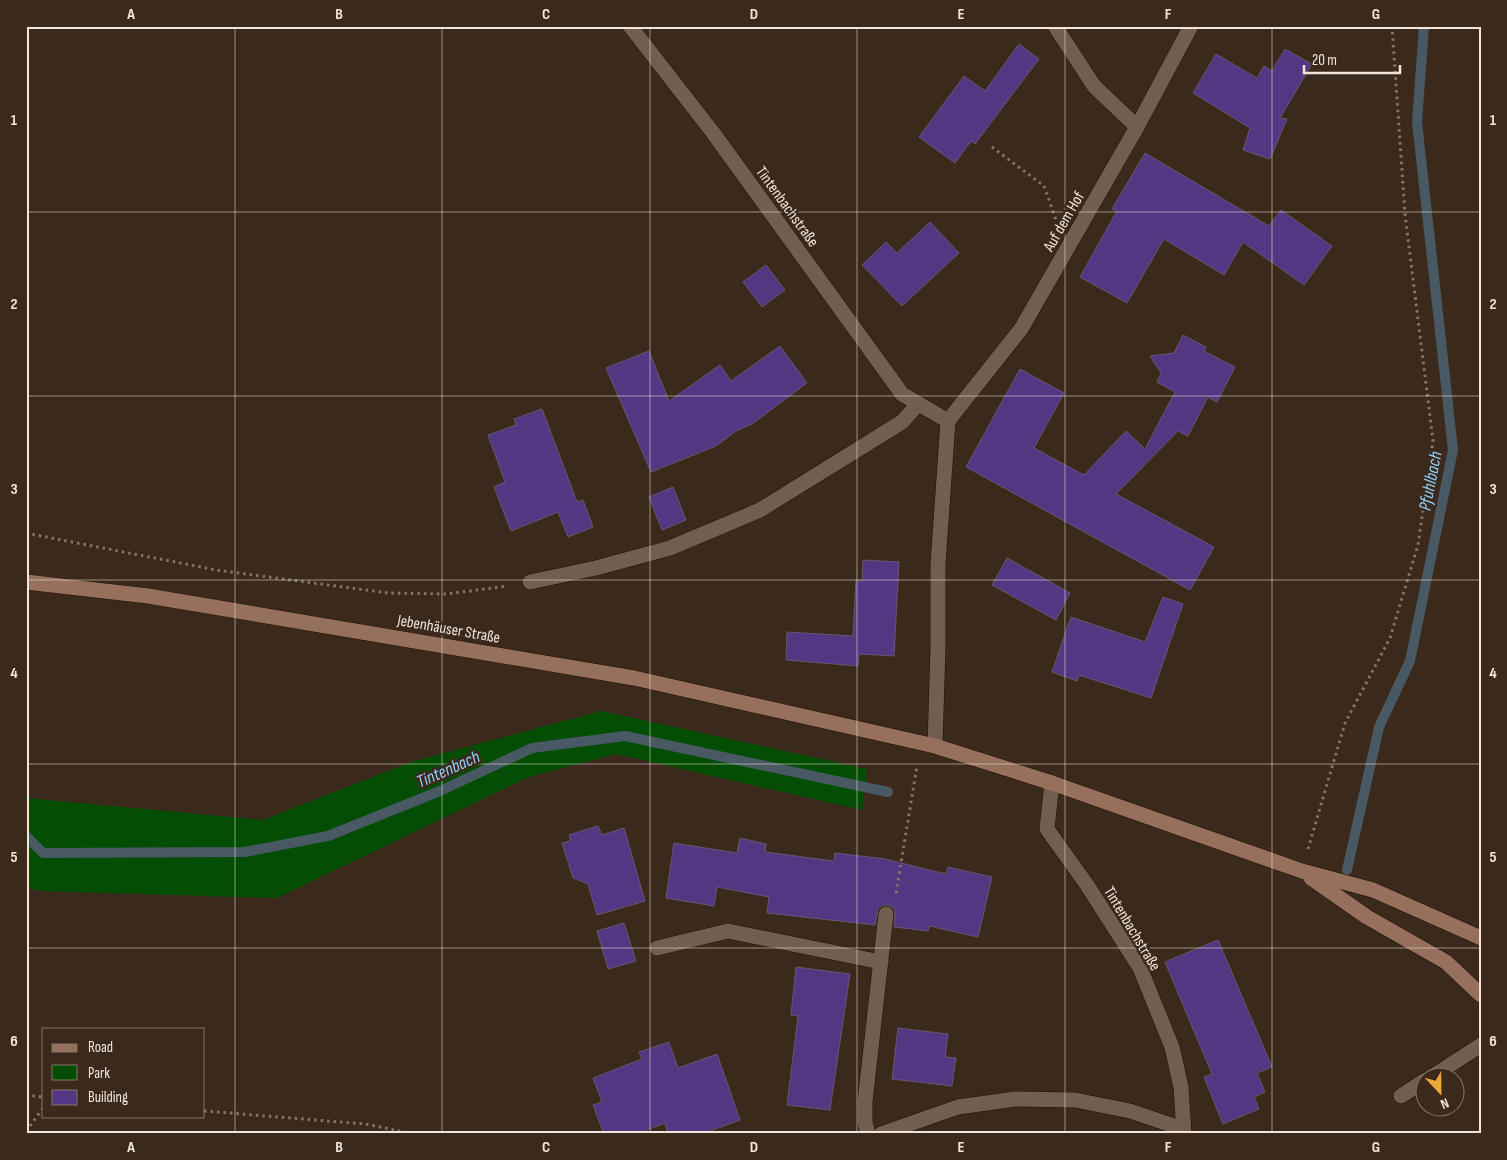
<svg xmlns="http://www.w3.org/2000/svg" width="1507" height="1160" font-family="'Sofia Sans Condensed',sans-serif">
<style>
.green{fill:#044d05}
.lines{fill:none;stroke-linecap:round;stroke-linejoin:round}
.stream{stroke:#495963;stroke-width:10}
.building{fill:#543783;stroke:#605a70}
.lane-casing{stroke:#221105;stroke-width:16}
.street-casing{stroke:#221105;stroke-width:16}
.secondary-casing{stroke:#221105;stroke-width:16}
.path{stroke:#847569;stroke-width:3;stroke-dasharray:2.5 4;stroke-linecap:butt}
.lane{stroke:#725e4e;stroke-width:15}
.street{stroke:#725e4e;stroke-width:15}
.secondary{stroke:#97705d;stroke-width:15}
.grid{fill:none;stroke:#f1e5dc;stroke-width:1;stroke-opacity:0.55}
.labels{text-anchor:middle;stroke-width:5;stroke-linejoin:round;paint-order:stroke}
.street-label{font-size:16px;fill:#f1e5dc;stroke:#3b291b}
.water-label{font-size:18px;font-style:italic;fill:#90d0fe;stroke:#3b291b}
.neatline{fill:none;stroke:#f1e5dc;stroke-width:2}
.grid-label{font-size:16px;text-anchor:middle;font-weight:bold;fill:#f1e5dc}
</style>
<rect width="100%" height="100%" fill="#3b291b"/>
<polygon class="green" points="601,711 867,769 862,810 616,754 529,777 277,898 41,891 26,887 26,798 263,820 411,762"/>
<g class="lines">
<g class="stream">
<polyline points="26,836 43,853 245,852 328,836 440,791 532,748 625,736 888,792"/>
<polyline points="1347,870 1379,727 1410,661 1453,450 1417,122 1424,26"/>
</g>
</g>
<g class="building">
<polygon points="1019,44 1039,59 975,144 971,141 955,163 919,137 964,76 985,91"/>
<polygon points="1285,49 1312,64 1280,118 1287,119 1270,159 1243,150 1250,128 1193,93 1216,54 1257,78 1264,66 1272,71"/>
<polygon points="1145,153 1269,226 1281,210 1332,246 1304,285 1243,242 1224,275 1164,239 1127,303 1080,277 1117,211 1112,209"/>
<polygon points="930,222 959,253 902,306 862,265 886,242 897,253"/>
<polygon points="766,265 785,290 762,307 743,282"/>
<polygon points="1183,335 1206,347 1204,351 1235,367 1217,402 1208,397 1188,436 1178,431 1116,494 1214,547 1190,590 966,467 1020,369 1064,393 1034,448 1084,475 1126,431 1145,449 1175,392 1157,382 1161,373 1150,356 1174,353"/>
<polygon points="780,346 807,383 752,424 736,431 716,446 651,472 606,368 649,351 669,401 720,365 731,381"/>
<polygon points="542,409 577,502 583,500 593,527 568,537 558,512 511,531 494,487 505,482 488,435 516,425 514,419"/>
<polygon points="673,487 686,520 662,530 649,497"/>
<polygon points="1007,558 1070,593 1056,620 992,585"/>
<polygon points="863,560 899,562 894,656 859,654 858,666 786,660 787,632 853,636 856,580 862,581"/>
<polygon points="1163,597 1183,604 1151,698 1079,675 1077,681 1052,672 1071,617 1145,642"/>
<polygon points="598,826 602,835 624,828 645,901 597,915 588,884 573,878 562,843 571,841 569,835"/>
<polygon points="740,838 766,844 765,852 834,861 835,853 885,859 946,874 948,867 992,877 978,937 929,926 928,931 894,927 895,911 892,907 888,905 882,906 878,909 875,925 767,913 769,897 717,887 714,906 666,898 674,843 737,853"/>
<polygon points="624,923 636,961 608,969 597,931"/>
<polygon points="1218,940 1272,1067 1257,1073 1265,1092 1254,1097 1259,1109 1223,1124 1204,1077 1212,1074 1165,962"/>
<polygon points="796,967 850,974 830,1110 787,1105 798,1016 791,1015"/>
<polygon points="898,1028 948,1034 945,1057 956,1058 952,1086 892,1079"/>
<polygon points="669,1042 678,1068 717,1054 740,1120 702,1134 668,1134 665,1123 637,1134 604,1134 593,1105 602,1102 593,1078 642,1059 639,1052"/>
</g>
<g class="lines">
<g class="lane-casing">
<g id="lane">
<polyline points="630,26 714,134"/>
<polyline points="1055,26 1094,86 1137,127"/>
<polyline points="1430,1078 1481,1045"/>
<polyline points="1401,1096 1424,1081"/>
</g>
</g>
<g class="street-casing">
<g id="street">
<polyline points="714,134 902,394 948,421"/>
<polyline points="948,421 1021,329 1137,127 1191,26"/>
<polyline points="530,582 596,568 670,548 760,510 902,422 918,404"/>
<polyline points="935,746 938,647 938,564 948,421"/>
<polyline points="1052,783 1047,829 1087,885 1140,968 1172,1047 1181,1087 1184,1134"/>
<polyline points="657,948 728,931 881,962"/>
<polyline points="868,1134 865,1122 865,1102 886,914"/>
<polyline points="881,1134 958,1107 1015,1099 1075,1100 1130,1111 1183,1129"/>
</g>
</g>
<g class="secondary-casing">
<g id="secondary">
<polyline points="26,582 148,596 634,678 935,746 1052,783 1302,871 1373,890 1481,938"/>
<polyline points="1311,878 1367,917 1446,962 1481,995"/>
</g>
</g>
<g class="path">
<polyline points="992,147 1044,186 1056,220"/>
<polyline points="26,533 216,570 388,593 446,594 508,586"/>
<polyline points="1308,849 1345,723 1390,638 1418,545 1433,441 1405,214 1392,26"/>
<polyline points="896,893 917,766"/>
<polyline points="26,1095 44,1097"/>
<polyline points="204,1111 365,1124 414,1134"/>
<polyline points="26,1131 44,1107"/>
</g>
<use href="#lane" class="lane"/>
<use href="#street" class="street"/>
<use href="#secondary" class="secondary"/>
</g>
<path class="grid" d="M 235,26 L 235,1134M 442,26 L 442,1134M 650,26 L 650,1134M 857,26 L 857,1134M 1065,26 L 1065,1134M 1272,26 L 1272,1134M 26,212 L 1481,212M 26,396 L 1481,396M 26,580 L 1481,580M 26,764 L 1481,764M 26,948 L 1481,948"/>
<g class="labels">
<g class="street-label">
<text transform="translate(788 206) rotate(54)" y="6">Tintenbachstraße</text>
<text transform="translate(1063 221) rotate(-60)" y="6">Auf dem Hof</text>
<text transform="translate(449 628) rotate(10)" y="6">Jebenhäuser Straße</text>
<text transform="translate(1133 928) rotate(59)" y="6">Tintenbachstraße</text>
</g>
<g class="water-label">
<text transform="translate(1430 481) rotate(-79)" y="6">Pfuhlbach</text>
<text transform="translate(448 769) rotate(-24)" y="6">Tintenbach</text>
</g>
</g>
<rect width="1507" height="1160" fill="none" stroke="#3b291b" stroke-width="55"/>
<rect x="42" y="1028" width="162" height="90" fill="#3b291b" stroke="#847468"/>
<rect x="52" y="1044" width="25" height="8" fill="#97705d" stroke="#847468"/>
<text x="88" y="1052" font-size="15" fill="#f1e5dc">Road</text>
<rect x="52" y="1065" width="25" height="15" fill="#044d05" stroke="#847468"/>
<text x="88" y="1078" font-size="15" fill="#f1e5dc">Park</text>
<rect x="52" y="1090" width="25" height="15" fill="#543783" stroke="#847468"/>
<text x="88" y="1102" font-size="15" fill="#f1e5dc">Building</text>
<g transform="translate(1440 1092) rotate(158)"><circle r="24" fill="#3b291b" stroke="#847468"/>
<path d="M0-4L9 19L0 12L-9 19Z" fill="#eca93a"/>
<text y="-8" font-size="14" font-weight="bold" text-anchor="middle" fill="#f1e5dc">N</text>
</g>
<path d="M1304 65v8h96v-8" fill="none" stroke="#f1e5dc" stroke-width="2.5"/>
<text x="1312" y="65" font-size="15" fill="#f1e5dc" stroke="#3b291b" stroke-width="4" paint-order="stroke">20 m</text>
<rect x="28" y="28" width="1452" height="1104" class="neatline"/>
<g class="grid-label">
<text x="131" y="19">A</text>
<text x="339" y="19">B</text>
<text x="546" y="19">C</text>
<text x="754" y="19">D</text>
<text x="961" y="19">E</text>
<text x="1168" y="19">F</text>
<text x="1376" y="19">G</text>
<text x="14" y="125">1</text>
<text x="1493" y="125">1</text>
<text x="14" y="309">2</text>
<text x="1493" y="309">2</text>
<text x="14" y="494">3</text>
<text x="1493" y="494">3</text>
<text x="14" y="678">4</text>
<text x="1493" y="678">4</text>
<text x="14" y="862">5</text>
<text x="1493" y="862">5</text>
<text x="14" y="1046">6</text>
<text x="1493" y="1046">6</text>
<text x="131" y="1152">A</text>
<text x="339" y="1152">B</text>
<text x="546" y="1152">C</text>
<text x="754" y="1152">D</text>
<text x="961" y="1152">E</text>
<text x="1168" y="1152">F</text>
<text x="1376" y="1152">G</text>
</g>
</svg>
